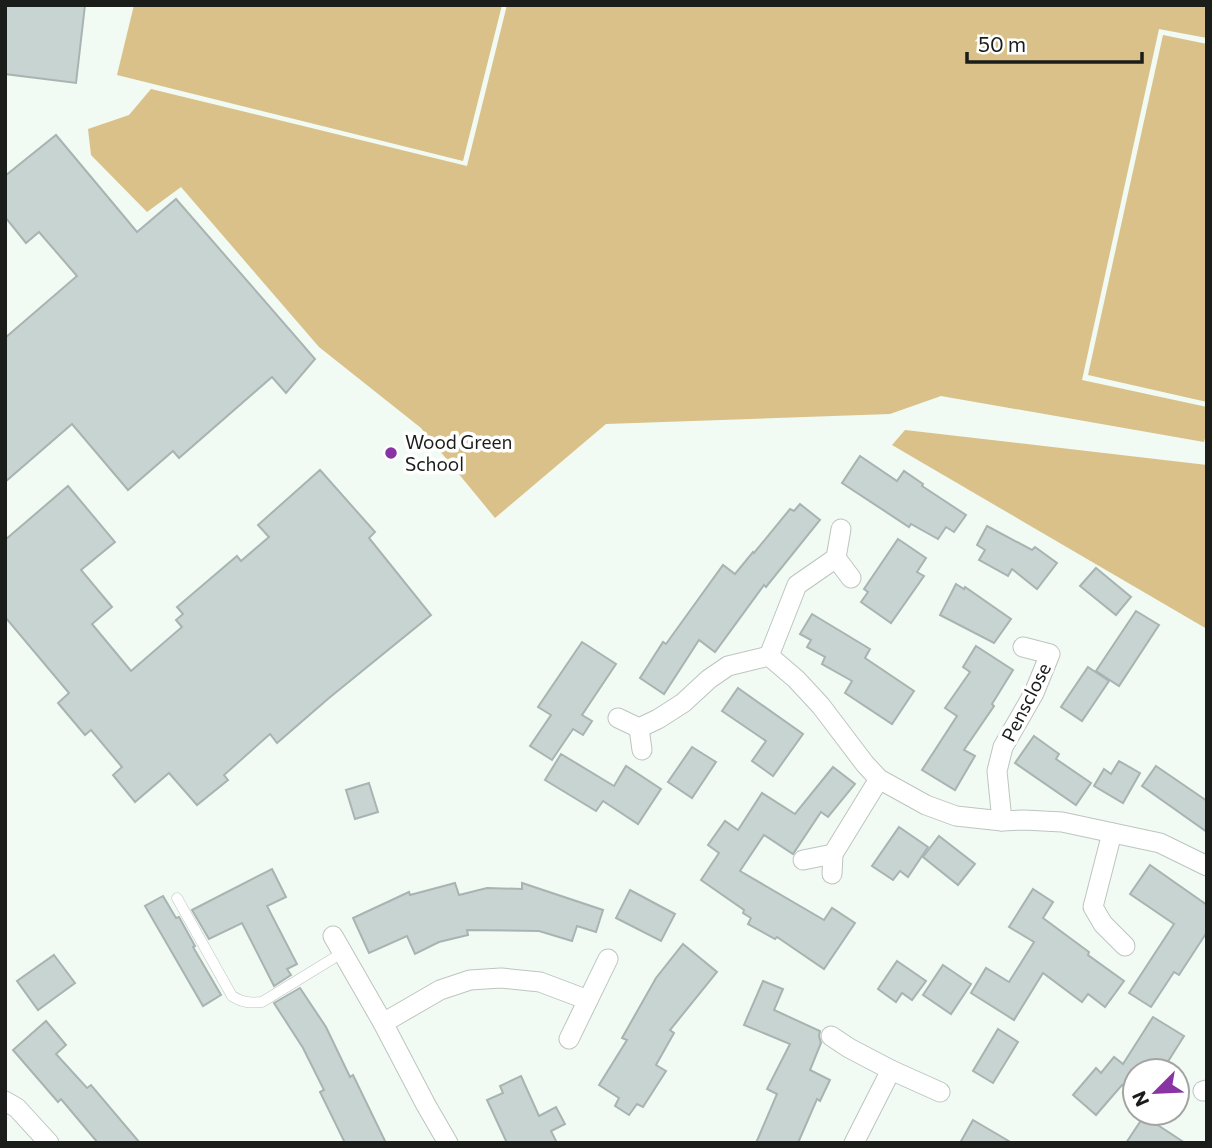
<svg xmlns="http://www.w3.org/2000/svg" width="1212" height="1148" font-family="Commissioner,sans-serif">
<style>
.green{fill:#d9c189}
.building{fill:#c8d4d2;stroke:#a8b4b2;stroke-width:2}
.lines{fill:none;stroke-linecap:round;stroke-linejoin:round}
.lane-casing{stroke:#bdc5bf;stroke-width:11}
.street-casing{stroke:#bdc5bf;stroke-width:21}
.lane{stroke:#fff;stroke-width:10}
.street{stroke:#fff;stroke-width:19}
.poi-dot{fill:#8835a3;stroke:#fff;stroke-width:2.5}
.labels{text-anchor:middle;stroke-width:7;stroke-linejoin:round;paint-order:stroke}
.poi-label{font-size:19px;fill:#1a1d1a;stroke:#fff;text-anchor:start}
.street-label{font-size:19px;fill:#1a1d1a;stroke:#fff}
</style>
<rect width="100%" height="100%" fill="#f1faf3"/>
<g class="green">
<polygon points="134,5 502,5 463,161 117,75"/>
<polygon points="507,5 1207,5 1207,38 1159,29 1082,380 1207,407 1207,430 1204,442 941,396 890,414 606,424 495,518 421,428 319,347 181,187 147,212 91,155 88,129 129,115 151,89 467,166"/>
<polygon points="1163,35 1207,44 1207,402 1088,375"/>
<polygon points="905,430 1207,465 1207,629 892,445"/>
</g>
<g class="building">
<polygon points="5,5 85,5 76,83 5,74"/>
<polygon points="56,135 137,232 176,199 315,359 286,393 272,377 179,458 173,451 128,490 72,424 5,482 5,338 77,276 39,232 26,243 5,217 5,176"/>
<polygon points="860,456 897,481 904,471 923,484 922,486 966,515 954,532 946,527 938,539 911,524 909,527 842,483"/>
<polygon points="320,470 375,532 369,538 431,615 329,698 277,743 270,734 224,775 228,780 197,805 169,773 135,802 113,775 122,767 91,730 85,735 58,703 69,693 5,617 5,540 68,486 115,542 81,570 112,607 92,624 131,671 182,627 176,620 183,614 177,607 237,556 241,561 269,537 258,525"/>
<polygon points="800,504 820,520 766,587 764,585 715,652 699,640 664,694 640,678 663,642 666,644 723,565 735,574 753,552 754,553 790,509 794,511"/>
<polygon points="987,526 1032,550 1035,547 1057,563 1037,589 1012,569 1008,576 979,560 985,550 977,545"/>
<polygon points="898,539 926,558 917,572 924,576 891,623 861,602 868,592 864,589"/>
<polygon points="1096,568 1131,597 1116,615 1080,586"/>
<polygon points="956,584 964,589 965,587 1011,619 994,643 940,615"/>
<polygon points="1136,611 1159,625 1119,686 1096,671"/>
<polygon points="812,614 870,649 865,658 914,691 892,724 845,693 852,681 822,664 825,657 807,647 811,640 800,634"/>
<polygon points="582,642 616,664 582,715 592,721 583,735 573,729 552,760 530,746 551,715 538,707"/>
<polygon points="976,646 1013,670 992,704 994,706 964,750 975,756 955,790 922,770 957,716 945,708 970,672 963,667"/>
<polygon points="1088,667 1109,681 1082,721 1061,707"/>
<polygon points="738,688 803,734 773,776 752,761 766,741 722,711"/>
<polygon points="1034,736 1059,754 1056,759 1091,783 1076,805 1015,763"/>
<polygon points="692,747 716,762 692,798 668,782"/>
<polygon points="561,754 614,786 626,766 661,789 638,824 603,801 596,811 545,780"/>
<polygon points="1119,761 1140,773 1123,803 1094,786 1104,769 1111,774"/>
<polygon points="1156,766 1207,801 1207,832 1142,786"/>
<polygon points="833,767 855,784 828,817 821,812 793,854 764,835 740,871 824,920 832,908 855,923 824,969 777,937 775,939 748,924 751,918 743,913 744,910 701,880 719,853 708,845 725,821 738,830 762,793 795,814"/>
<polygon points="369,783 378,812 355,819 346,790"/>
<polygon points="899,827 928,847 908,877 900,871 893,880 872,866"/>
<polygon points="939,836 975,864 958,885 923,857"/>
<polygon points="1150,865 1207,905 1207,932 1179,975 1174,972 1151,1007 1129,993 1174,924 1130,894"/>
<polygon points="272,869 286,897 267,906 297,964 287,969 291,975 274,986 242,923 209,939 192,910"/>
<polygon points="455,883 459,895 487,888 522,889 522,883 603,910 596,932 577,926 572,941 539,931 467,930 468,935 439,942 415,954 407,936 369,953 353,918 409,892 410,895"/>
<polygon points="1033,889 1053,902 1043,918 1089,952 1088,955 1124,981 1105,1007 1088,994 1082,1002 1043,973 1014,1020 971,993 986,968 1009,982 1034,942 1009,927"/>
<polygon points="630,890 675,914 661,941 616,918"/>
<polygon points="163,896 176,918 179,917 195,946 193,947 221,995 203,1006 145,906"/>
<polygon points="683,944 717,972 670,1030 674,1033 656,1065 666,1071 643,1107 637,1104 629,1115 615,1106 619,1098 599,1085 627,1040 622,1038 656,978"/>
<polygon points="54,955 75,983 38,1010 17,981"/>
<polygon points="897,961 926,981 912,1000 902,993 896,1002 878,989"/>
<polygon points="943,965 971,984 951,1014 923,995"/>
<polygon points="763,981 783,989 774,1010 820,1031 819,1036 821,1043 810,1070 830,1080 820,1101 817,1099 798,1143 756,1143 777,1094 767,1089 790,1044 744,1025"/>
<polygon points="300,988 326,1027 350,1077 353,1075 386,1143 345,1143 320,1092 324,1090 303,1048 274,1003"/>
<polygon points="1153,1017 1184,1036 1162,1071 1135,1071 1135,1097 1122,1085 1096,1115 1073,1095 1096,1068 1101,1073 1114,1057 1123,1064"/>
<polygon points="46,1021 66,1045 56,1054 87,1088 91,1085 140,1143 98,1143 61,1099 58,1102 13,1050"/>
<polygon points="998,1029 1018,1042 993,1083 973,1071"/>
<polygon points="521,1076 539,1116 556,1107 565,1124 551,1131 557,1143 507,1143 487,1100 503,1093 500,1086"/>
<polygon points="1144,1116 1185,1143 1126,1143"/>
<polygon points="973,1120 1012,1143 960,1143"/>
</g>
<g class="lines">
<g class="lane-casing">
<path id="lane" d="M 177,898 L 232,996 C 243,1003 250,1003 262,1002 L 342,953"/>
</g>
<g class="street-casing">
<g id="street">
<polyline points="836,558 841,529"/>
<polyline points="769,656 797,585 836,558 851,578"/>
<polyline points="618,718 639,728 658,719 683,703 709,679 728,666 769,656 796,679 821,706 865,764 879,779 926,805 956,816 1002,821 1024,820 1062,822 1160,843 1207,866"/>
<polyline points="639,728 642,750"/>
<polyline points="1002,821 997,771 1003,747 1034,693 1050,654 1023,647"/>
<polyline points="1112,833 1093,907 1103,924 1125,946"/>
<polyline points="803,860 833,854"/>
<polyline points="832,874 833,854 879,779"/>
<polyline points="333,936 383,1023 426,1105 448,1143"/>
<polyline points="383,1023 440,990 470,980 501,978 540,982 588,1000"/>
<polyline points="831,1036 849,1048 891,1070"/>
<polyline points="569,1039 608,959"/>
<polyline points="1203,1091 1207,1090"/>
<polyline points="5,1101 17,1108 49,1143"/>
<polyline points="854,1143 891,1070 940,1092"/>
</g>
</g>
<use href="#lane" class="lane"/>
<use href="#street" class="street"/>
</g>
<circle class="poi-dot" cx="391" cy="453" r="7"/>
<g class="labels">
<g class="poi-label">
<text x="405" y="449">Wood Green<tspan x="405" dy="22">School</tspan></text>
</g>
<g class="street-label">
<text transform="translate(1026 702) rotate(-63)" y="7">Pensclose</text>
</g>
</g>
<rect width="1212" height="1148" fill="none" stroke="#1a1d1a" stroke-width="14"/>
<g transform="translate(1156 1092) rotate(246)"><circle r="33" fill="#ffffff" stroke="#a3a5a3" stroke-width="2"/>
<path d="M0-5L12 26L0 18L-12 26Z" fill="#8835a3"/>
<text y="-10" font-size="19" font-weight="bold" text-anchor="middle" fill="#1a1d1a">N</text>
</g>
<path d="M967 52v10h175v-10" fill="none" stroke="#1a1d1a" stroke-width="3.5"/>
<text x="978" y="52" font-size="21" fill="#1a1d1a" stroke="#ffffff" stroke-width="5" paint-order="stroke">50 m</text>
</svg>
